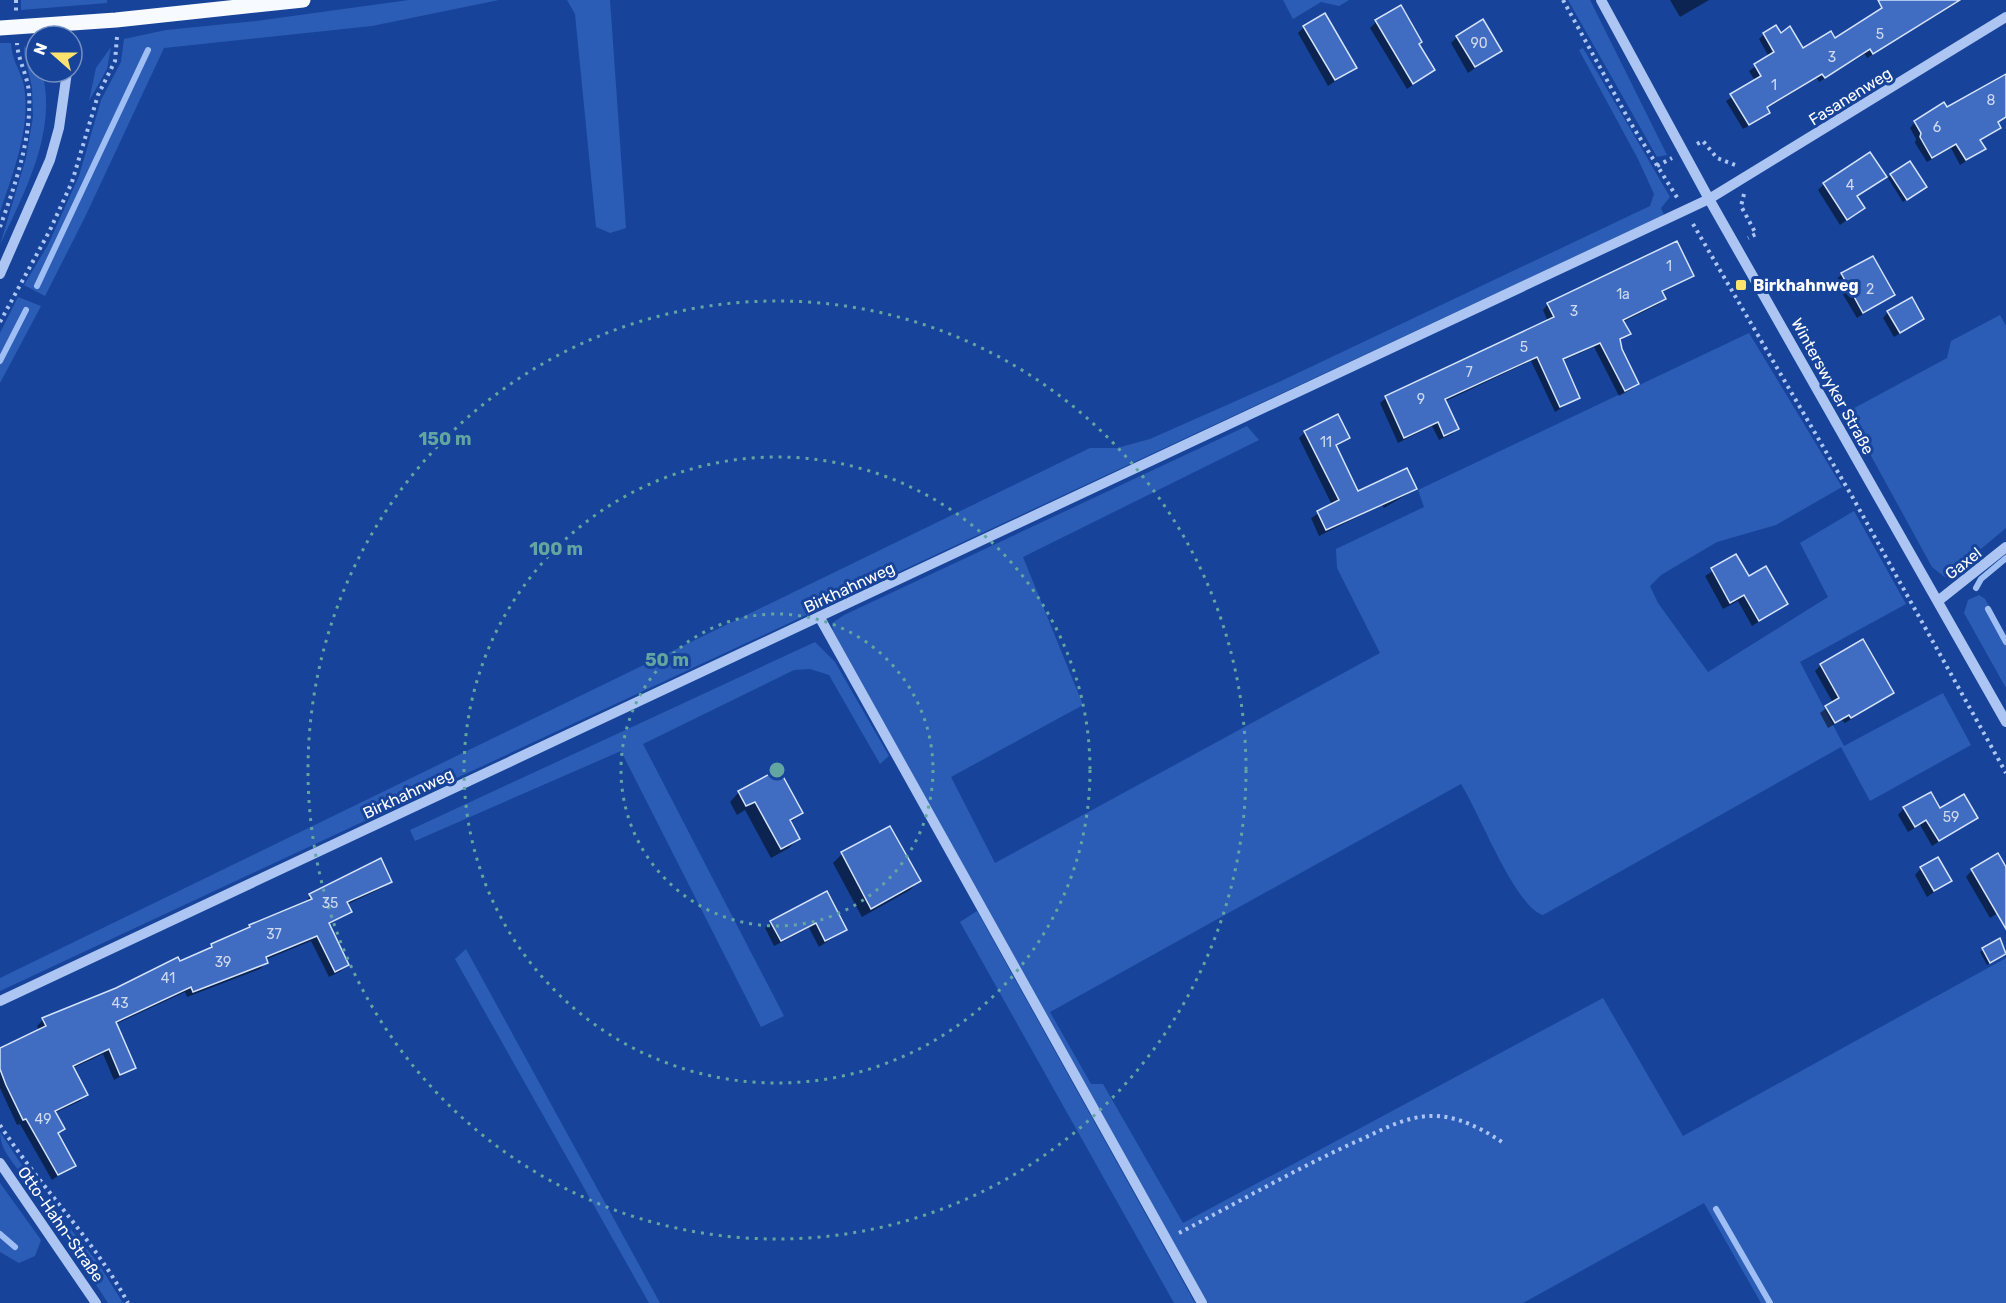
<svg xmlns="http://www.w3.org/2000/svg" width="2006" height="1303" font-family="Rubik,sans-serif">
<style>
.green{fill:#2b5db7}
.shadow{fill:#0007}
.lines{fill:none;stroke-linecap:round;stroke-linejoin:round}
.stream{stroke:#9fbef4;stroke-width:6}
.building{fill:#406dc1;stroke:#d4e2fc;stroke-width:1.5}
.path{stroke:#adc5f2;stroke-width:4;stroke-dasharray:3 4.5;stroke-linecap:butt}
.minor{stroke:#adc5f2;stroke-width:10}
.major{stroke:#f7faff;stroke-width:15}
.ring{fill:none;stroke:#63a6a1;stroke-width:3;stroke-dasharray:3 6}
.poi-dot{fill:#ffe36d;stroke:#17449a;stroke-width:2}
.labels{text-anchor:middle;stroke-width:6;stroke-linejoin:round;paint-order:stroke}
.number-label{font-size:14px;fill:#cfdaf0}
.street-label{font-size:16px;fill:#fff;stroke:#17449a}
.poi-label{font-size:16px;font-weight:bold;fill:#fff;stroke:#17449a;text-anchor:start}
.centre{fill:#63a6a1;stroke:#17449a;stroke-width:3}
.ring-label{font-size:18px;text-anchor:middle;font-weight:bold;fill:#63a6a1;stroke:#17449a;stroke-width:6;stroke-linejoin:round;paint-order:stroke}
</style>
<rect width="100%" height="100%" fill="#17449a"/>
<g class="green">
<polygon points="21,0 107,0 107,3 21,10"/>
<polygon points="409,0 499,0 372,26 164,48 85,217 45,296 24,285 48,245 79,176 101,100 121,62 124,39 166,30 256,21"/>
<polygon points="567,0 610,0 626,228 610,233 596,227 575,14"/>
<polygon points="1283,0 1349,0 1339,6 1321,2 1293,19"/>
<polygon points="1568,0 1590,0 1667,155 1657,157"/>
<path d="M 0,43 L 11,43 C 11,59 21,71 24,86 C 31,128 13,173 0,212 Z"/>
<path d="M 24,46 L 36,59 L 36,72 L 42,72 C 58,131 24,193 0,245 L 26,158 L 33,117 L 32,87 L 24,54 Z"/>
<polygon points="111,47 107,69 89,101 96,68"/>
<polygon points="1583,48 1670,197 1661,208 1664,215 0,991 0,978 1090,448 1117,448 1150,439 1279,382 1650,206 1654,194 1638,159 1579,50"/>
<polygon points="18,297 41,306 0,383 0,333"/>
<polygon points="2000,315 2006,326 2006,528 1946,578 1932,567 1847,412 1947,358 1951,341"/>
<path d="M 1749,333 L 1842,487 L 1776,525 L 1717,542 L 1661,575 L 1650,586 L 1658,603 L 1708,672 L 1828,597 L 1800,543 L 1854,511 L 1906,604 L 1800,662 L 1844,746 L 1943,693 L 1971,745 L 1870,801 L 1841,747 L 1543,915 C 1515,907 1479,812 1461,784 L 1050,1012 L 1091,1084 L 1103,1084 L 1183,1223 L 1603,998 L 1683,1136 L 2006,958 L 2006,1303 L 1761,1303 L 1704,1203 L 1523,1303 L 1207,1303 L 833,631 L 832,623 L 844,615 L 1247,426 L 1259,440 L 1023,557 L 1083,705 L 951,777 L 995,863 L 1380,653 L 1337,568 L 1336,549 L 1424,507 L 1418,490 Z"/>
<polygon points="1979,595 1985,599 2006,636 2006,688 1964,613 1968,600"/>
<polygon points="815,642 835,662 889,756 880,764 829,675 810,669 794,670 643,744 784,1016 761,1027 621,751 415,841 410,830"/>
<polygon points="977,911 1195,1303 1174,1303 960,922"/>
<polygon points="466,949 660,1303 649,1303 455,959"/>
<path d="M 0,1132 L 25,1170 L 20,1172 C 10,1159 0,1148 0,1132 Z"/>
<polygon points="0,1183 41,1240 35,1256 19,1263 0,1252"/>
<polygon points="57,1212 98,1263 123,1303 108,1303 51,1216"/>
</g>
<g class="shadow">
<polygon points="1670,0 1709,0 1680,17"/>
<polygon points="1909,0 1962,0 1867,58 1865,54 1819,82 1817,78 1766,109 1768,112 1763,118 1743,129 1726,101 1755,81 1749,71 1769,57 1759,39 1764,34 1781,35 1803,50 1834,40"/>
<polygon points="1376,22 1418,44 1433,70 1407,89 1370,28"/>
<polygon points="1304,27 1355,68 1328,86 1298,33"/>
<polygon points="1457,37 1500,51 1468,73 1451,43"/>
<polygon points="2006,76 2006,118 1997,123 1999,128 1994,133 1980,141 1984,149 1960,165 1951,148 1927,162 1915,143 1916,139 1910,128 1915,122 1946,109"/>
<polygon points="1891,175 1922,189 1903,202 1888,178"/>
<polygon points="1885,177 1856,198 1863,208 1840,225 1818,190 1824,184"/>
<polygon points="1842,274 1893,295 1857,318 1835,281"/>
<polygon points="1692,276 1661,293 1664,299 1659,304 1623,322 1629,334 1619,342 1638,384 1632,389 1619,396 1594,347 1562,361 1579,397 1555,412 1531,361 1444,402 1457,429 1452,434 1439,440 1432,426 1398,443 1380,403 1386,398 1548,322 1543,310 1548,304"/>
<polygon points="1888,312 1922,319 1894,337 1883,318"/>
<polygon points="1305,432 1348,438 1335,447 1357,493 1416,489 1384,508 1382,505 1319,536 1311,518 1332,505 1299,438"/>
<polygon points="1736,556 1748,578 1786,604 1752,626 1738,601 1723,609 1705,576"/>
<polygon points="1821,665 1892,693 1845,723 1842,720 1828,728 1820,713 1833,703 1815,671"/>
<polygon points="739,792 801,813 790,823 798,839 789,848 771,858 745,810 737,815 730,802"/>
<polygon points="1904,808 1939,810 1976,818 1932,846 1920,825 1908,832 1898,815"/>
<polygon points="890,828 919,881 910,890 862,917 833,863 842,854"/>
<polygon points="1921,868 1950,881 1927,897 1915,875"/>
<polygon points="1972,870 2006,870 2006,908 1990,918 1966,877"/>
<polygon points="390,881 384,887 346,905 350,911 328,925 347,965 341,971 329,977 311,941 265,960 266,963 260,969 187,997 185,992 116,1024 135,1068 114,1080 103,1054 73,1068 86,1095 80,1101 55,1113 63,1128 57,1135 74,1165 52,1180 20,1124 17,1125 0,1088 0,1050 39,1031 37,1026 43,1020 206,951 212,945 245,931 250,926 305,904 310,895"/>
<polygon points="826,893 845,930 819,947 809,928 774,946 765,928 771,922"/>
<polygon points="2000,940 2006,953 1987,965 1980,952"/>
</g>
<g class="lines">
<g class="stream">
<polyline points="37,286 148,50"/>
<polyline points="0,361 26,310"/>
<polyline points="1976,588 1981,579 2006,558"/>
<polyline points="1988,609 2006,642"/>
<polyline points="1716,1209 1770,1303"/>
<polyline points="0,1234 15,1247"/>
</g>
</g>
<g class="building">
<polygon points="1878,0 1960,0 1873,54 1870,49 1825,78 1822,74 1767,107 1770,113 1749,125 1730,94 1761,76 1754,64 1774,52 1763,33 1776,25 1781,33 1790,26 1803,48 1831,31 1835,38 1882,8"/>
<polygon points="1401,5 1422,42 1419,44 1435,70 1413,84 1375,20"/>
<polygon points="1325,13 1357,68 1335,80 1303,26"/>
<polygon points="1483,19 1502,51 1475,67 1456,36"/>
<polygon points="2006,74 2006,117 1998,122 2001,128 1980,140 1986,149 1966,160 1956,144 1932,158 1920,137 1921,133 1914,121 1944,102 1947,107"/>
<polygon points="1870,152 1887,177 1857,196 1865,208 1847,220 1823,183"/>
<polygon points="1910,161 1927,187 1907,200 1890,174"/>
<polygon points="1677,241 1694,276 1662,291 1666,299 1623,320 1631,334 1620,339 1622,349 1639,384 1625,391 1600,343 1563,359 1580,398 1560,407 1537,357 1445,399 1459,429 1444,436 1438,422 1404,438 1385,396 1554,317 1547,303"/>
<polygon points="1873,256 1895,295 1863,313 1841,273"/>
<polygon points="1912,297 1924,319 1900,333 1887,311"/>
<polygon points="1338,414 1350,438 1336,445 1358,491 1407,468 1417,489 1326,530 1317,511 1339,500 1304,431"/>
<polygon points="1736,554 1749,576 1766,566 1788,604 1759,621 1744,595 1730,603 1711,568"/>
<polygon points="1863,639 1894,693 1851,718 1849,715 1835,723 1825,706 1839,698 1820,664"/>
<polygon points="779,769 803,813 790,820 800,839 781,849 755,802 746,806 738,791"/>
<polygon points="1931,792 1940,808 1964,794 1978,818 1939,841 1926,820 1915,827 1903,807"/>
<polygon points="890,826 921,881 871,909 841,852"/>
<polygon points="1998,853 2006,867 2006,929 1971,869"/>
<polygon points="1938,857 1952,881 1934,891 1920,867"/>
<polygon points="381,858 392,882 347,902 352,912 329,923 349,965 335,972 317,936 266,957 268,963 193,992 191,987 116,1022 136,1068 120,1075 109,1049 73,1066 88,1095 55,1111 65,1129 58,1133 76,1166 58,1175 26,1119 23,1120 6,1085 0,1069 0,1048 46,1026 42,1018 116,988 178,957 180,961 212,947 211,944 250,927 249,925 312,899 309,894"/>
<polygon points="827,891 847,930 825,941 816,923 781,941 770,921"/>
<polygon points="2000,938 2006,954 1990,963 1982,948"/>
</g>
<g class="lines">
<g class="path">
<polyline points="16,0 16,11"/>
<polyline points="1563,0 1630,122 1678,199"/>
<polyline points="1697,144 1703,141 1717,158 1735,165"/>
<polyline points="1657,166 1672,158"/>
<polyline points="1744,194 1741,206 1756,234 1748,238"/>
<polyline points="1693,224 1853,498 2006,773"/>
<path d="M 0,227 C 15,185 32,138 29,92 C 27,74 18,60 17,43"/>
<polyline points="0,322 50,230 72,182 98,95 115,61 117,37"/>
<path d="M 0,1125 C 40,1187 93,1238 128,1303"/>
<path d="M 1179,1233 C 1237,1203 1294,1170 1353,1143 C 1379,1132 1402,1117 1430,1116 C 1456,1115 1481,1128 1502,1142"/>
</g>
<g class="minor">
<polyline points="1601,0 1709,199 2006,722"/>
<polyline points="0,274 50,160 59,128 67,72"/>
<polyline points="1938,601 2006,547"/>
<polyline points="820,618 1202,1303"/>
<polyline points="0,1001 1709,199 2006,17"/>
<polyline points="0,1163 96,1303"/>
</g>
<polyline class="major" points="0,28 116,20 303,0"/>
</g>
<g class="ring">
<circle cx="777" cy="770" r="156"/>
<circle cx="777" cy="770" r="313"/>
<circle cx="777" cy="770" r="469"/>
</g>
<rect class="poi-dot" x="1735" y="279" width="12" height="12" rx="3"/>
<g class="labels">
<g class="number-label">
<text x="1880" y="39">5</text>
<text x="1479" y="48">90</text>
<text x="1832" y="62">3</text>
<text x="1774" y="90">1</text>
<text x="1991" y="105">8</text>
<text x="1937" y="132">6</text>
<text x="1850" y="190">4</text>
<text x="1669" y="271">1</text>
<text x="1870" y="294">2</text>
<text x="1623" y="299">1a</text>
<text x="1574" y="316">3</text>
<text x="1524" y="352">5</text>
<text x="1469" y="377">7</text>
<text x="1421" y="404">9</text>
<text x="1326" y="447">11</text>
<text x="1951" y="822">59</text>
<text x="330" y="908">35</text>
<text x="274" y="939">37</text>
<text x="223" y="967">39</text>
<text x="168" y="983">41</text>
<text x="120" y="1008">43</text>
<text x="43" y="1124">49</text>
</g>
<g class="street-label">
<text transform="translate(1850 96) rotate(-32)" y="6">Fasanenweg</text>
<text transform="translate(1833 386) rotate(61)" y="6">Winterswyker Straße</text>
<text transform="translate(1963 563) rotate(-38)" y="6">Gaxel</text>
<text transform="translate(849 587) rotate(-25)" y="6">Birkhahnweg</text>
<text transform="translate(408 793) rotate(-25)" y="6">Birkhahnweg</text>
<text transform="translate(61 1224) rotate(55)" y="6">Otto-Hahn-Straße</text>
</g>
<g class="poi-label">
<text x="1753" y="291">Birkhahnweg</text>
</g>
</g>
<circle cx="777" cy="770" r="9" class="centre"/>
<g class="ring-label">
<text x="445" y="445">150 m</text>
<text x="556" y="555">100 m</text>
<text x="667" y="666">50 m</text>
</g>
<g transform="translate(54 54) rotate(291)"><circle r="28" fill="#17449a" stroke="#748fc2" stroke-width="1.5"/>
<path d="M0-4.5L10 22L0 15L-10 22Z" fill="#ffe36d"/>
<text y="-9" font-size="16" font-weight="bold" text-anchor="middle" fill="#ffffff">N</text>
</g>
</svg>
